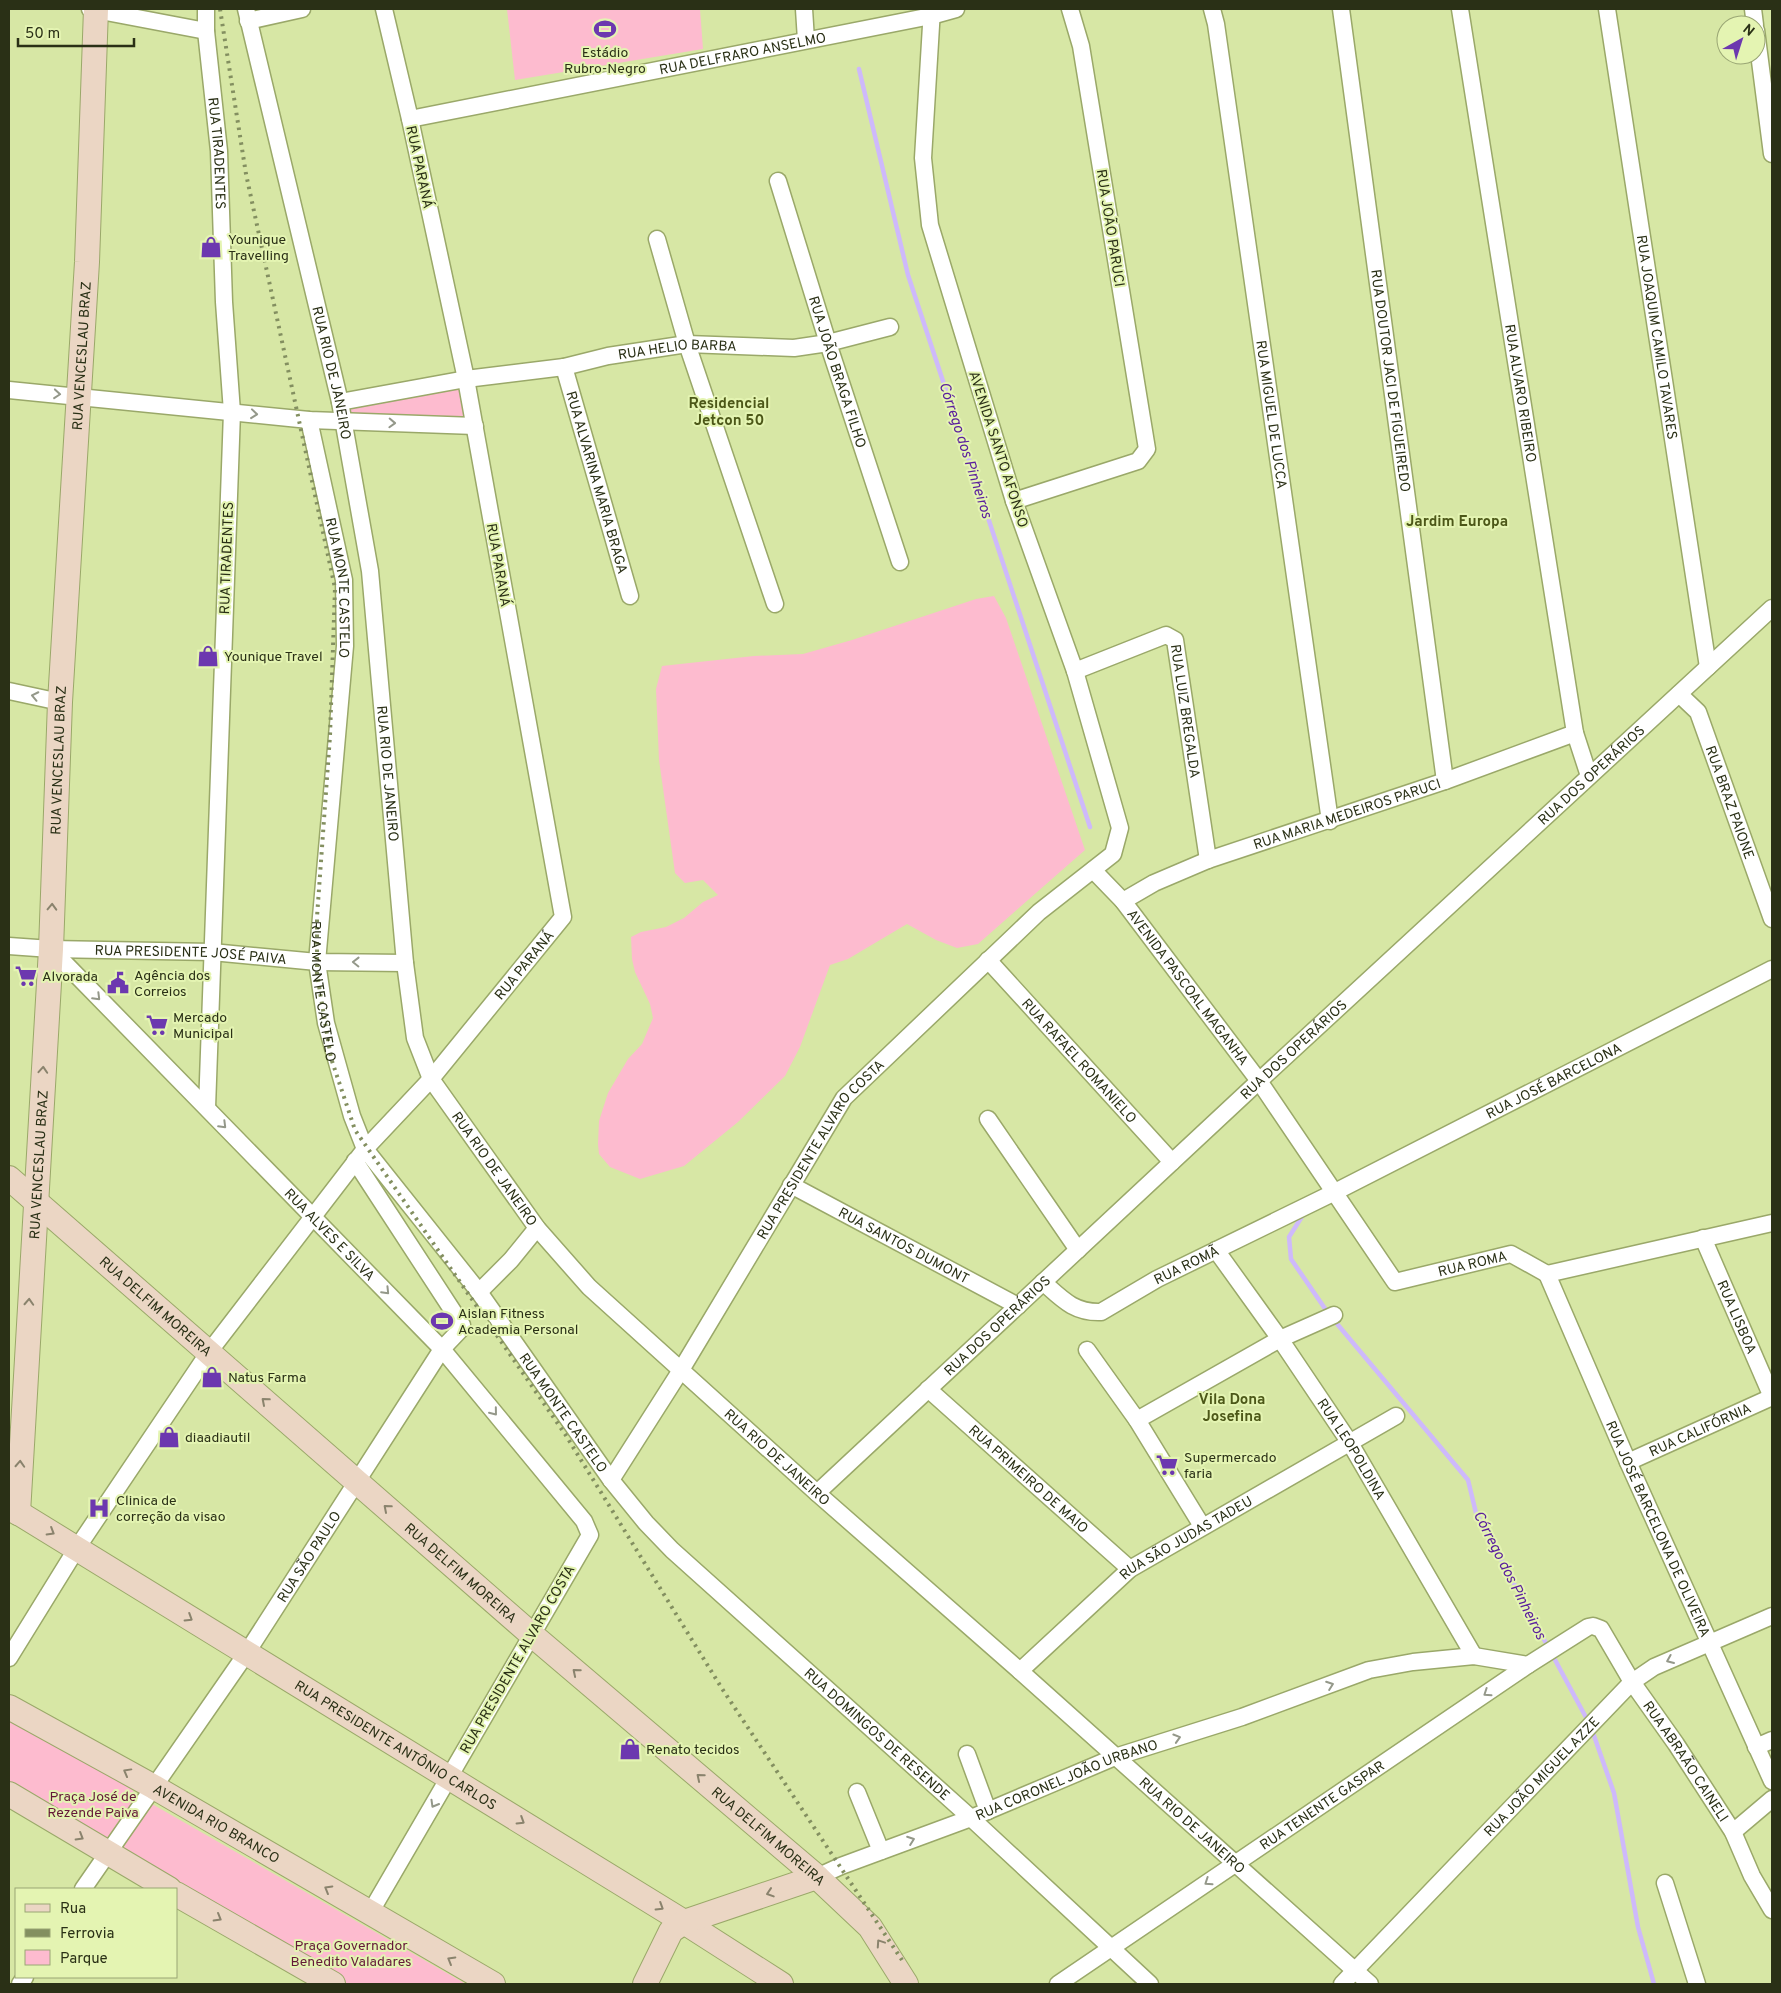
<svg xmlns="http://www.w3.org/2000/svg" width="1781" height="1993" font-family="Overpass,sans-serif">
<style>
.green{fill:#fdbbcf}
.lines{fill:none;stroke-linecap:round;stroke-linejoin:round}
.stream{stroke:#ceb9fb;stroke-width:4.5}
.minor-casing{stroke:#9aa869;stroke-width:19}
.secondary-casing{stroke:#9aa869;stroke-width:26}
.minor{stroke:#fff;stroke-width:16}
.secondary{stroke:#ebd6c4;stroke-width:24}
.rail{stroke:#838f60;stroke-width:4;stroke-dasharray:2.5 5;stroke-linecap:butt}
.oneway{stroke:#94988a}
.oneway2{stroke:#8a836d}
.labels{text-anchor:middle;stroke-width:4;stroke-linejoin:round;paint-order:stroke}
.poi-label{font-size:14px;fill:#2a3016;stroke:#e4f4b2;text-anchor:start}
.street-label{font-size:14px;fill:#2a3016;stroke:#e4f4b2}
.park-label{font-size:14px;fill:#641838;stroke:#e4f4b2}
.neighbourhood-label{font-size:15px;font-weight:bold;fill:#4c5718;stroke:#e4f4b2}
.water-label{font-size:15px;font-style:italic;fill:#5b209d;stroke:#e4f4b2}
</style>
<rect width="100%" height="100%" fill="#d7e7a5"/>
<g class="green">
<polygon points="507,9 700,9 703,49 515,80"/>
<polygon points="464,384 469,421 348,417 345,405"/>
<polygon points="994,596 1006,618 1085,850 978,944 957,948 936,940 907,924 848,959 830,965 800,1047 785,1076 738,1122 684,1166 640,1179 610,1167 599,1154 598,1144 599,1121 608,1093 628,1059 642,1044 653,1018 650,1004 635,972 632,959 631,937 641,932 666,927 684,918 703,902 718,895 703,880 685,883 675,873 659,760 656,689 662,666 754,656 803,654 852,640 976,599"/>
<polygon points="9,1716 128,1785 139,1798 104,1846 9,1792"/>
<polygon points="152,1804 466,1984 344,1984 118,1849"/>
</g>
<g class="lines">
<g class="stream">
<polyline points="859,69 908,275 1090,827"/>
<polyline points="1303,1215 1289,1237 1291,1259 1328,1313"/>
<polyline points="1333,1319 1468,1480 1476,1513 1589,1723"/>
<polyline points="1592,1730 1614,1793 1638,1927 1654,1984"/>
</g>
<g class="minor-casing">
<g id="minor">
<polyline points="90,9 206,31"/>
<path id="s1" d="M 206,9 L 206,31 L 219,151 L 224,302 L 232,412 L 207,1108"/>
<path id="s2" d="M 246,9 L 340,402 L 370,571 L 405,963 L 415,1038 L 431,1079 L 537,1228 L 589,1287 L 817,1493 L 1020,1671 L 1370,1984"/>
<polyline points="804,9 806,40"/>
<path id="s3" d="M 1212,9 L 1216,24 L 1330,821"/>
<path id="s4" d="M 1341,9 L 1445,781"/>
<path id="s5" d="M 1460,9 L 1575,733 L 1589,776"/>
<path id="s6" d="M 1607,9 L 1708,667"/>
<polyline points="1753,9 1755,25"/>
<polyline points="248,21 302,9"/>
<polyline points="1756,30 1772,154"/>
<path id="s7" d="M 410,119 L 931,16 L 956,9"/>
<path id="s8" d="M 778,181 L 828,343 L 900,562"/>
<polyline points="657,239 687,344 775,604"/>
<path id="s9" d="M 564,367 L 630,596"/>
<polyline points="9,390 309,420 475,426"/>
<path id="s10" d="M 340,402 L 466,379 L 564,367 L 608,356 L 687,344 L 794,348 L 828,343 L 890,327"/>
<path id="s11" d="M 309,420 L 344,580 L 345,646 L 317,962 L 326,1023 L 352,1116 L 365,1149 L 479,1292 L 611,1480 L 646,1523 L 672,1550 L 971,1818 L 1150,1984"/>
<polyline points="1014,501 1138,461 1147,449 1081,46 1070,9"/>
<path id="s12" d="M 1075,671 L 1166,635 L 1175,640 L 1208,860"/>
<polyline points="9,691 60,702"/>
<path id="s13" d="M 1679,694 L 1698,712 L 1772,919"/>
<path id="s14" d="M 1093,870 L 1123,901 L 1259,1081 L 1395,1282 L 1511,1254 L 1547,1274"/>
<path id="s15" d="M 1123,901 L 1154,883 L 1208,860 L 1445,781 L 1575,733"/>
<path id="s16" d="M 9,946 L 51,949 L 212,952 L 317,962 L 405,963"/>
<path id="s17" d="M 51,949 L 442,1349 L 584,1521 L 590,1535 L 370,1913"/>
<path id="s18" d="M 988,960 L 1172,1162"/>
<polyline points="988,1119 1078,1250"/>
<path id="s19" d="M 791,1185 L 1018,1306"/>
<path id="s20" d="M 1703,1238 L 1772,1397"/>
<path id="s21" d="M 1216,1250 L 1280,1339 L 1350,1443 L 1474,1656"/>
<path id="s22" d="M 1547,1274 L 1628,1462 L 1772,1781"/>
<polyline points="1547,1274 1772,1223"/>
<path id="s23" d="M 1043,1282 C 1062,1299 1074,1313 1101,1312 L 1157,1279 L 1335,1192 L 1772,969"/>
<polyline points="479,1292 511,1260 537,1228"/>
<polyline points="1087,1350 1137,1420 1202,1526"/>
<path id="s24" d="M 928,1389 L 1130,1569"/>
<polyline points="1137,1420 1280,1339 1334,1315"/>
<path id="s25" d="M 1628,1462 L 1772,1397"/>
<path id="s26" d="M 611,1480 L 681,1370 L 844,1098 L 1039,912 L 1113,854 L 1120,828 L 1075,671 L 1014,501 L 930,225 L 923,158 L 932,9"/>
<path id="s27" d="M 817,1493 L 1259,1081 L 1772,608"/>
<path id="s28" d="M 9,1658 L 77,1548 L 209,1352 L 365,1149 L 431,1079 L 563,917 L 466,379 L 410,119 L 384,9"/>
<path id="s29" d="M 1020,1671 L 1130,1569 L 1396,1416"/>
<polyline points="1756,1747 1772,1740"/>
<polyline points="967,1754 988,1811"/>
<polyline points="857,1792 881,1851"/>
<polyline points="1733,1832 1772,1799"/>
<path id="s30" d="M 817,1877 L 841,1866 L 971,1818 L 1115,1757 L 1242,1717 L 1369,1670 L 1413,1662 L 1474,1656 L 1528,1665"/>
<polyline points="1665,1883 1697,1984"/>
<path id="s31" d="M 83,1889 L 246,1654 L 442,1349 L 461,1329 L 462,1325 L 355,1161"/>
<polyline points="20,1984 25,1977"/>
<path id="s32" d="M 1058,1984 L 1528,1665 L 1588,1627 L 1593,1626 L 1601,1629 L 1632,1682 L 1676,1744 L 1733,1832 L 1752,1876 L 1772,1910"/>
<path id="s33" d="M 1342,1984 L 1632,1682 L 1654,1667 L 1772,1616"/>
</g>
</g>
<g class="secondary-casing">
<g id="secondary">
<path id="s34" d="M 9,1178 L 531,1634 L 817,1877 L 870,1927 L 906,1984"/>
<path id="s35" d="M 9,1507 L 684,1922 L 781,1984"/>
<path id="s36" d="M 18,1513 L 51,949 L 60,702 L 87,262 L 96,9"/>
<path id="s37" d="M 9,1707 L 154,1787 L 493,1984"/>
<polyline points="9,1794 169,1889"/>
<polyline points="176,1894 333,1984"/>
<polyline points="645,1984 671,1931 684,1922 817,1877"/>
</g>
</g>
<use href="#minor" class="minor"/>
<use href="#secondary" class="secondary"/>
<path class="rail" id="s38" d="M 220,9 L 246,174 L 335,588 L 330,736 L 317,917 L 317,974 L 331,1058 L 355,1130 L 565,1434 L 721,1687 L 902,1960"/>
</g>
<defs><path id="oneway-chevron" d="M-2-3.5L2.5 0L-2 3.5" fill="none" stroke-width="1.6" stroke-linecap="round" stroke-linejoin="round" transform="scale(1.25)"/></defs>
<g class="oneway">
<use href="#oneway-chevron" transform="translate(57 394) rotate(5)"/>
<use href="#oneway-chevron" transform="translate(254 414) rotate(6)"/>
<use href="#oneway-chevron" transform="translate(392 423) rotate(2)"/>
<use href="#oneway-chevron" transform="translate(35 696) rotate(-168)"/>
<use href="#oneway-chevron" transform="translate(356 962) rotate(-179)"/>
<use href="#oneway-chevron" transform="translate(97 997) rotate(45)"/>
<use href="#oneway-chevron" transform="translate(223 1125) rotate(45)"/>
<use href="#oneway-chevron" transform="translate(386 1291) rotate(46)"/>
<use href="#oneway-chevron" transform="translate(494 1412) rotate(51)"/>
<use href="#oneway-chevron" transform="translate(1670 1660) rotate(157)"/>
<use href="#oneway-chevron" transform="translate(1330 1685) rotate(-20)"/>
<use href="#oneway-chevron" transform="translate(1487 1693) rotate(146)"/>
<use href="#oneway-chevron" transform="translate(1177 1738) rotate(-17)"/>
<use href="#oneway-chevron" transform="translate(434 1804) rotate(120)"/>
<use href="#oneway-chevron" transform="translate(911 1840) rotate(-20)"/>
<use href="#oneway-chevron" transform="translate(1208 1882) rotate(146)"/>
</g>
<g class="oneway2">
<use href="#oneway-chevron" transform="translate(52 907) rotate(-88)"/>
<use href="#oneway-chevron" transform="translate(43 1070) rotate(-86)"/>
<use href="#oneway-chevron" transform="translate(29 1302) rotate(-87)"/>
<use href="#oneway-chevron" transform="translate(265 1401) rotate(-139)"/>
<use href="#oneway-chevron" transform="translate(20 1464) rotate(-87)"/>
<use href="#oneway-chevron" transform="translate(387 1508) rotate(-139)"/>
<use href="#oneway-chevron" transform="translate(51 1532) rotate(31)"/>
<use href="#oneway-chevron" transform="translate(189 1618) rotate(32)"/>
<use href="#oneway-chevron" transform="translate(576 1672) rotate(-140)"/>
<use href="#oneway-chevron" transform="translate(127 1772) rotate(-151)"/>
<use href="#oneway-chevron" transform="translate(700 1777) rotate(-140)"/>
<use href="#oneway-chevron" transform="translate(521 1821) rotate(32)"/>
<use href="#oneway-chevron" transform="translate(80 1837) rotate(31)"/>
<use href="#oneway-chevron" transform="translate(328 1889) rotate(-150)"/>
<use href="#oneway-chevron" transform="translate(770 1893) rotate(162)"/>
<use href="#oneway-chevron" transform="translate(660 1907) rotate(32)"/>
<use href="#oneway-chevron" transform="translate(218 1918) rotate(30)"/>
<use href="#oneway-chevron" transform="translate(880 1943) rotate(-124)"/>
<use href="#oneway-chevron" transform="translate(451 1960) rotate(-150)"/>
</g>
<defs>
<g id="stadium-bare" transform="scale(1.725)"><path d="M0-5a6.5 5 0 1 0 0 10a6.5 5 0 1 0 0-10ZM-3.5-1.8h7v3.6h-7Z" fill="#6c38af" stroke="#e4f4b2" stroke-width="2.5" paint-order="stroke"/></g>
<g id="shop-bare" transform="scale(1.725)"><path d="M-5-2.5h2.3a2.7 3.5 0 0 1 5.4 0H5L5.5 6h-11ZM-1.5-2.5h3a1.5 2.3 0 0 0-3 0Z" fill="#6c38af" stroke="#e4f4b2" stroke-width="2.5" paint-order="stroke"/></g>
<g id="supermarket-bare" transform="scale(1.725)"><path d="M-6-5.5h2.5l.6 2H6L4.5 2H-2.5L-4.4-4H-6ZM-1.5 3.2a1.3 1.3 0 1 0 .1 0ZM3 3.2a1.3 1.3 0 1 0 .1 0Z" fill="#6c38af" stroke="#e4f4b2" stroke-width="2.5" paint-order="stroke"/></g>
<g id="civic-bare" transform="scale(1.725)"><path d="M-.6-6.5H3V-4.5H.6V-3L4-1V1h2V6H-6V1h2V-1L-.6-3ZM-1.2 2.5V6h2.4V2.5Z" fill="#6c38af" stroke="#e4f4b2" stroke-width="2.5" paint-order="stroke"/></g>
<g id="hospital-bare" transform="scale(1.725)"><path d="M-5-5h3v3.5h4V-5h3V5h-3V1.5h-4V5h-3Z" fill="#6c38af" stroke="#e4f4b2" stroke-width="2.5" paint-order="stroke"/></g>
</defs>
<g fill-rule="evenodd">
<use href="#stadium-bare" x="605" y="29"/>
<use href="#shop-bare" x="211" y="247"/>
<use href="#shop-bare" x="208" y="656"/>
<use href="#supermarket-bare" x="26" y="976"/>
<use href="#civic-bare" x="118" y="983"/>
<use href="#supermarket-bare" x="157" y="1025"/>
<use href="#stadium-bare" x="442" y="1321"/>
<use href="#shop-bare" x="212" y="1377"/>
<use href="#shop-bare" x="169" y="1437"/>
<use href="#supermarket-bare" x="1167" y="1465"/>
<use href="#hospital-bare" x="99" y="1508"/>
<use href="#shop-bare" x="630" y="1749"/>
</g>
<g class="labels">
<g class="poi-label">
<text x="605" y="57" text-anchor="middle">Estádio<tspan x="605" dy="16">Rubro-Negro</tspan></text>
<text x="228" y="244">Younique<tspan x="228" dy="16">Travelling</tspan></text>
<text x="224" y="661">Younique Travel</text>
<text x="134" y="980">Agência dos<tspan x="134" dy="16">Correios</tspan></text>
<text x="42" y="981">Alvorada</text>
<text x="173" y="1022">Mercado<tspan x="173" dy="16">Municipal</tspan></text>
<text x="458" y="1318">Aislan Fitness<tspan x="458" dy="16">Academia Personal</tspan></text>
<text x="228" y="1382">Natus Farma</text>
<text x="185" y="1442">diaadiautil</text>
<text x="1184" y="1462">Supermercado<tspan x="1184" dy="16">faria</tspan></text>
<text x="116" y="1505">Clinica de<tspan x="116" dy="16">correção da visao</tspan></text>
<text x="646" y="1754">Renato tecidos</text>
</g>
<g class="street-label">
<text dy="5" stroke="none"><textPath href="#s7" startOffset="339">RUA DELFRARO ANSELMO</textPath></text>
<text dy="5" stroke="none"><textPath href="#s1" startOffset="145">RUA TIRADENTES</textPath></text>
<text transform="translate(420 167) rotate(78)" y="5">RUA PARANÁ</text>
<text transform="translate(1111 228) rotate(81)" y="5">RUA JOÃO PARUCI</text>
<text dy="5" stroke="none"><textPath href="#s6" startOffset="332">RUA JOAQUIM CAMILO TAVARES</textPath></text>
<text dy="5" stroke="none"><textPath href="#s10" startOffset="342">RUA HELIO BARBA</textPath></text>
<text dy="5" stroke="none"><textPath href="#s36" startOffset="1159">RUA VENCESLAU BRAZ</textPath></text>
<text dy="5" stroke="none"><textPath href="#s8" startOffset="200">RUA JOÃO BRAGA FILHO</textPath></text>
<text dy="5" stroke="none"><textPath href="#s2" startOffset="374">RUA RIO DE JANEIRO</textPath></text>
<text dy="5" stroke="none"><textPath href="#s4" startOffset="375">RUA DOUTOR JACI DE FIGUEIREDO</textPath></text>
<text dy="5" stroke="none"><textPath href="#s5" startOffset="389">RUA ALVARO RIBEIRO</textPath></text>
<text dy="5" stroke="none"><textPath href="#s3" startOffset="410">RUA MIGUEL DE LUCCA</textPath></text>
<text transform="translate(999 449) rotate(72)" y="5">AVENIDA SANTO AFONSO</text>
<text dy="5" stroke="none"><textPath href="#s9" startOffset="120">RUA ALVARINA MARIA BRAGA</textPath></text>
<text transform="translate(226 558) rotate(-88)" y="5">RUA TIRADENTES</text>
<text transform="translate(499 565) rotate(80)" y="5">RUA PARANÁ</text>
<text dy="5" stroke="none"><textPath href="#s11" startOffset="171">RUA MONTE CASTELO</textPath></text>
<text dy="5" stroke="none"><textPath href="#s12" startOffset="180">RUA LUIZ BREGALDA</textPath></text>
<text dy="5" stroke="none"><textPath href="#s36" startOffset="754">RUA VENCESLAU BRAZ</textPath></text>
<text dy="5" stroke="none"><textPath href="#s2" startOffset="779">RUA RIO DE JANEIRO</textPath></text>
<text dy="5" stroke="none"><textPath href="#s27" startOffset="1056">RUA DOS OPERÁRIOS</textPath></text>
<text dy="5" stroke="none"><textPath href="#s13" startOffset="122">RUA BRAZ PAIONE</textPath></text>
<text dy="5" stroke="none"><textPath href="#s15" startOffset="241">RUA MARIA MEDEIROS PARUCI</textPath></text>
<text dy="5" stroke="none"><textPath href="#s16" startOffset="182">RUA PRESIDENTE JOSÉ PAIVA</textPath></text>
<text dy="5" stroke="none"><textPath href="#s28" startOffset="865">RUA PARANÁ</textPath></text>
<text dy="5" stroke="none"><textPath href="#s14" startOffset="151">AVENIDA PASCOAL MAGANHA</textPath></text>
<text dy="5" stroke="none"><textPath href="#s38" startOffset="995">RUA MONTE CASTELO</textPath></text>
<text dy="5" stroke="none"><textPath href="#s27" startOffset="651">RUA DOS OPERÁRIOS</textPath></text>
<text dy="5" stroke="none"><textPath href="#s18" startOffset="136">RUA RAFAEL ROMANIELO</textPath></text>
<text dy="5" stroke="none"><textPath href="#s23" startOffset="576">RUA JOSÉ BARCELONA</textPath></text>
<text dy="5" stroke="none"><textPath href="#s26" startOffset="392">RUA PRESIDENTE ALVARO COSTA</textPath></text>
<text dy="5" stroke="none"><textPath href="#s36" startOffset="349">RUA VENCESLAU BRAZ</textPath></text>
<text dy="5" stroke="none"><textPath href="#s2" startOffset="1199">RUA RIO DE JANEIRO</textPath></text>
<text dy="5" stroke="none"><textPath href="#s17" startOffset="399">RUA ALVES E SILVA</textPath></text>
<text dy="5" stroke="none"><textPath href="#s19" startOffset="128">RUA SANTOS DUMONT</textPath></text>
<text dy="5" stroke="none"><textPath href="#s14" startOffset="591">RUA ROMA</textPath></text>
<text dy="5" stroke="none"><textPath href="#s23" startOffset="165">RUA ROMÃ</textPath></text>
<text dy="5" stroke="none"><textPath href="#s34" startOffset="195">RUA DELFIM MOREIRA</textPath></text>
<text dy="5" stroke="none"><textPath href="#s20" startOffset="86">RUA LISBOA</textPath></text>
<text dy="5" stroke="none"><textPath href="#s27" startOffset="246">RUA DOS OPERÁRIOS</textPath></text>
<text dy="5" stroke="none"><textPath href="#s11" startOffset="1071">RUA MONTE CASTELO</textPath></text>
<text dy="5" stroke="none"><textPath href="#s25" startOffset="79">RUA CALIFÓRNIA</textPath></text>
<text dy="5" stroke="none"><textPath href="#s21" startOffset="241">RUA LEOPOLDINA</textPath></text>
<text dy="5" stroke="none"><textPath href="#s2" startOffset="1604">RUA RIO DE JANEIRO</textPath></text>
<text dy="5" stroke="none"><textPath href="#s24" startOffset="135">RUA PRIMEIRO DE MAIO</textPath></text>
<text dy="5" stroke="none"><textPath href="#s22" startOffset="278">RUA JOSÉ BARCELONA DE OLIVEIRA</textPath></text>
<text dy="5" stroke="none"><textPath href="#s29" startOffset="214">RUA SÃO JUDAS TADEU</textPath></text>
<text dy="5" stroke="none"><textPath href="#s31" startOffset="402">RUA SÃO PAULO</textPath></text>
<text dy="5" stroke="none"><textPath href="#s34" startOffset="600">RUA DELFIM MOREIRA</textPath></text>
<text transform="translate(517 1659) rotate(-60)" y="5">RUA PRESIDENTE ALVARO COSTA</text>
<text dy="5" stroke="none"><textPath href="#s11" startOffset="1522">RUA DOMINGOS DE RESENDE</textPath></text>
<text dy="5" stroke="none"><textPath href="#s35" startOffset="454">RUA PRESIDENTE ANTÔNIO CARLOS</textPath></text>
<text dy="5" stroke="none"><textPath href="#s32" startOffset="810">RUA ABRAÃO CAINELI</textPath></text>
<text dy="5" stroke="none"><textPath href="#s33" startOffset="288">RUA JOÃO MIGUEL AZZE</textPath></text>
<text dy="5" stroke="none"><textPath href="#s30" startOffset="268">RUA CORONEL JOÃO URBANO</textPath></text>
<text dy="5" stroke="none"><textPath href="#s32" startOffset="319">RUA TENENTE GASPAR</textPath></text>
<text dy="5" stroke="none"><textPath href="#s37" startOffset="238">AVENIDA RIO BRANCO</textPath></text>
<text dy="5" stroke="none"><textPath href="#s2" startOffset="2159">RUA RIO DE JANEIRO</textPath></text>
<text dy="5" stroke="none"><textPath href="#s34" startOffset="1005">RUA DELFIM MOREIRA</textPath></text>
</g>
<g class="park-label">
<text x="93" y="1801">Praça José de<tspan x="93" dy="16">Rezende Paiva</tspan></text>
<text x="351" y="1950">Praça Governador<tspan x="351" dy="16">Benedito Valadares</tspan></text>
</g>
<g class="neighbourhood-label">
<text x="729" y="408">Residencial<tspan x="729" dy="17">Jetcon 50</tspan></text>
<text x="1457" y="526">Jardim Europa</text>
<text x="1232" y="1404">Vila Dona<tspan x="1232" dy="17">Josefina</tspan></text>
</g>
<g class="water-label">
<text transform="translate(966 450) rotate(72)" y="5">Córrego dos Pinheiros</text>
<text transform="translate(1510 1575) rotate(63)" y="5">Córrego dos Pinheiros</text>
</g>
</g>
<rect width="1781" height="1993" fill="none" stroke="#2a3016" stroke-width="20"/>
<rect x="15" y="1888" width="162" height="90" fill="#e4f4b2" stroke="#9aa674"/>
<rect x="25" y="1904" width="25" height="8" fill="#ebd6c4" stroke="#9aa674"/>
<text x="60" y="1913" font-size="15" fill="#2a3016">Rua</text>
<rect x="25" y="1929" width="25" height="8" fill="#838f60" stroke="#9aa674"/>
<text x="60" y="1938" font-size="15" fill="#2a3016">Ferrovia</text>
<rect x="25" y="1950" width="25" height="15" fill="#fdbbcf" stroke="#9aa674"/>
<text x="60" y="1963" font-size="15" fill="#2a3016">Parque</text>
<g transform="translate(1741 40) rotate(39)"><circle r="24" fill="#e4f4b2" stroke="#9aa674"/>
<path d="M0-4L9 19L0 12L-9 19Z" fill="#6c38af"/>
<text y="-8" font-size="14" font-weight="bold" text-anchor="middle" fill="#2a3016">N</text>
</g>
<path d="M18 38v8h116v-8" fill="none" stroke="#2a3016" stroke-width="2.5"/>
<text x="25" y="38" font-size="15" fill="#2a3016" stroke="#e4f4b2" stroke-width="4" paint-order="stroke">50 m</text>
</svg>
